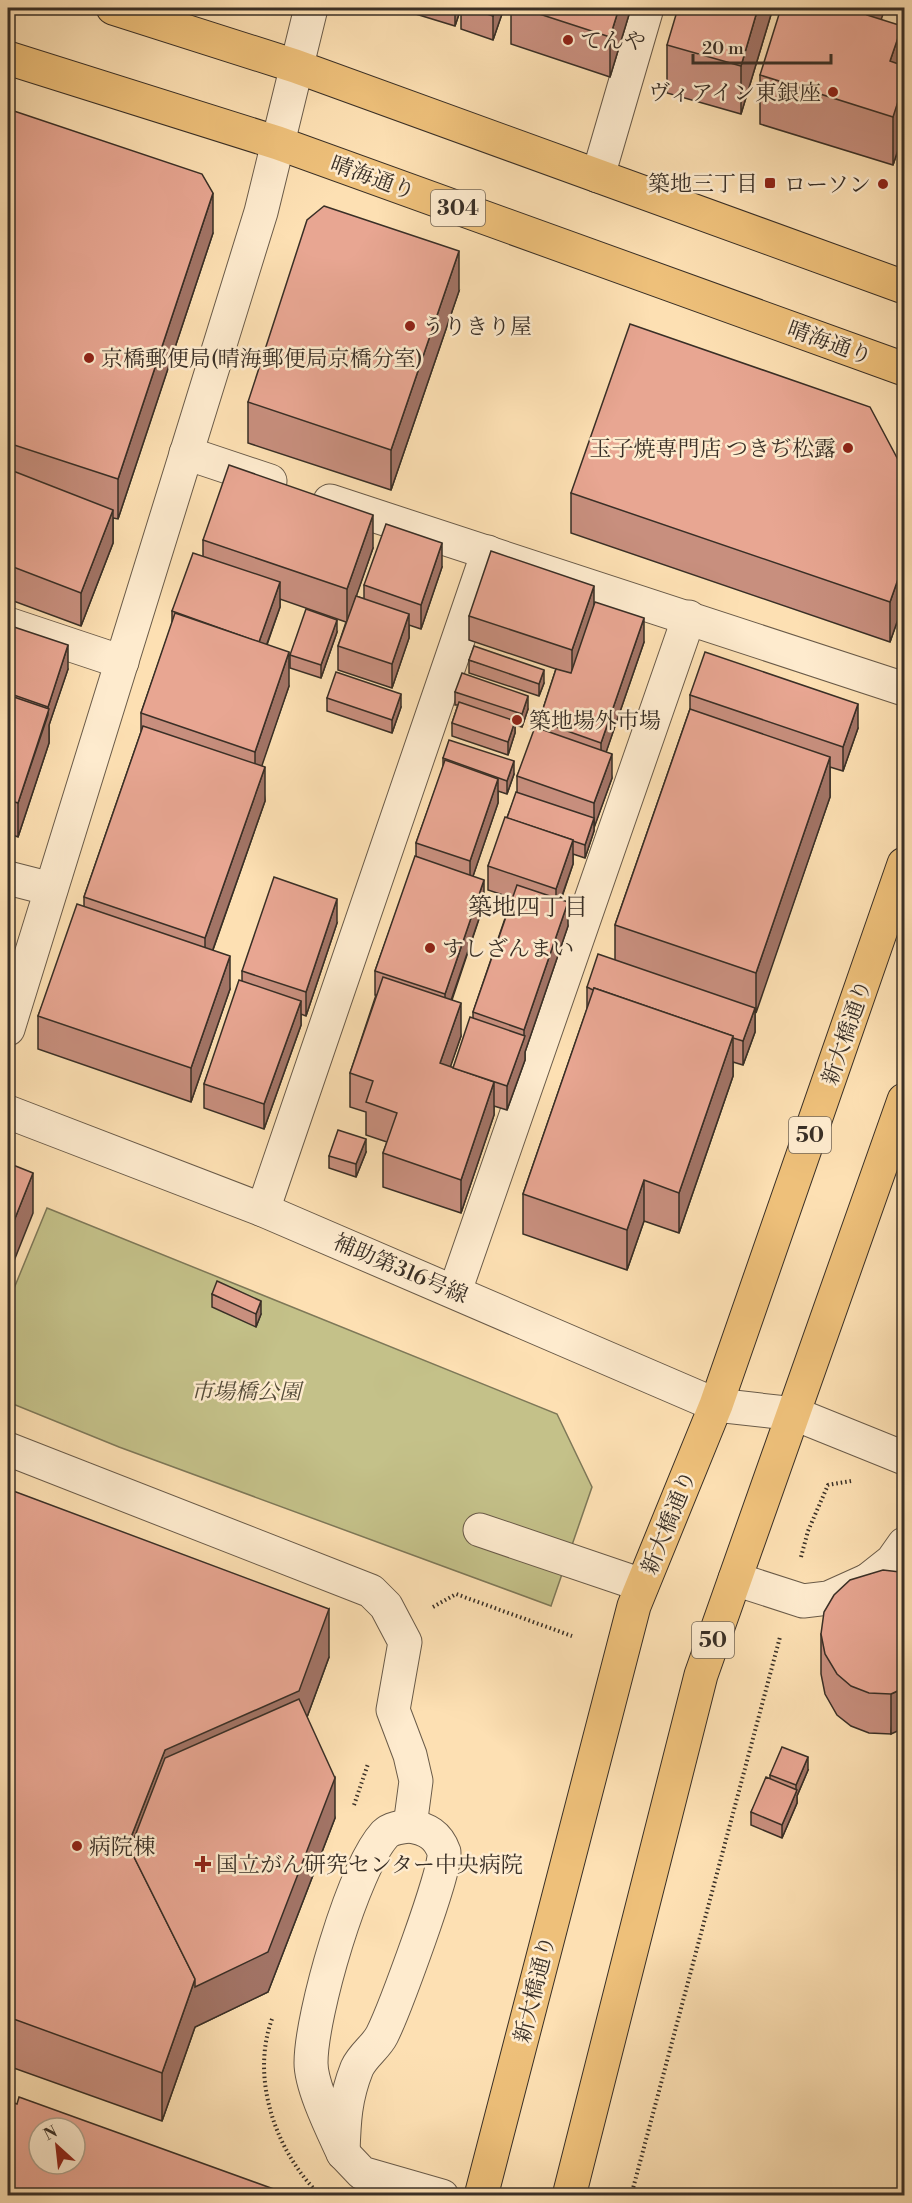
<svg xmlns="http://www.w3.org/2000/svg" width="912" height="2203" font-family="'Libre Bodoni','Noto Serif JP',serif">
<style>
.green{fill:#c4c189;stroke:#7e7858;stroke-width:1.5}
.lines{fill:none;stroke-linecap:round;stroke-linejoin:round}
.minor-casing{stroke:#6a5b49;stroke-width:35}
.major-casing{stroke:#392f26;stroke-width:35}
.path{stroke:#392f26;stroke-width:4;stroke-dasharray:1.5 3;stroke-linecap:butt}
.minor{stroke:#feebce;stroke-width:33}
.major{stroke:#eec07a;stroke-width:33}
.wall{fill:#c88f7e;stroke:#392f26;stroke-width:1.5}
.shaded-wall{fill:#a27466;stroke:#392f26;stroke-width:1.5}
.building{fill:#e8a692;stroke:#392f26;stroke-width:1.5;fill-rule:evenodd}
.poi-dot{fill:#8f2418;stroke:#feebce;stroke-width:2}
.labels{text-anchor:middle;stroke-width:5;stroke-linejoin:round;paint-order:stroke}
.shield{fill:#feebce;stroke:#746758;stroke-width:1.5}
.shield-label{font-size:21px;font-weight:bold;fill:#392f26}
.poi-label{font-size:22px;fill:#392f26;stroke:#feebce;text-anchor:start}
.street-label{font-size:22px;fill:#392f26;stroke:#feebce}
.park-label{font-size:22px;font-style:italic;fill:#554c3a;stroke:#feebce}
.neighbourhood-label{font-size:24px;fill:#392f26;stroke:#feebce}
</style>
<rect width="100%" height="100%" fill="#fde0b3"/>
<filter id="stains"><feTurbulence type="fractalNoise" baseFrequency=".00333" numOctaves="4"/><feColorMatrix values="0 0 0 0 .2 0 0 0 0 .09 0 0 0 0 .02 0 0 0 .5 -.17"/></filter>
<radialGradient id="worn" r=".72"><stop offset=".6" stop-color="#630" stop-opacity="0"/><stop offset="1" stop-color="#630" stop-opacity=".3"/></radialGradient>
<polygon class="green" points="47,1208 557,1414 592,1487 551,1606 119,1447 8,1402 8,1303"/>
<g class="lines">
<g class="minor-casing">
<g id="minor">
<polyline points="598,176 647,8"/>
<polyline points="186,453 270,481"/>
<polyline points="330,501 904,689"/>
<polyline points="8,624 122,662"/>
<polyline points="8,878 51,889"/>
<polyline points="8,1029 261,212 311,8"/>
<polyline points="8,1112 263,1210 716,1405 795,1414 904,1458"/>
<polyline points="263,1210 488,552"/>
<polyline points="455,1291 689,617"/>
<polyline points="8,1449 371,1591 386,1606 405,1642 393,1710 410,1755 416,1781 410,1826"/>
<polyline points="480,1530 642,1585"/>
<polyline points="735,1579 803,1601 828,1598 868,1580 870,1586"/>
<polyline points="868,1580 892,1561 904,1544"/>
<path d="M 410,1826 C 427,1829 438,1835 444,1852 C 448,1867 393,2013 382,2035 C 376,2047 363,2055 357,2068 C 345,2098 344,2121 343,2153 C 333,2131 311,2087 311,2063 C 311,2015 353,1869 385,1834 C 391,1828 402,1827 410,1826 Z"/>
<polyline points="343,2153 362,2173 442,2196"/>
</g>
</g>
<g class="major-casing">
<g id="major">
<polyline points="113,8 295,66 904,287"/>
<polyline points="8,58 278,143 904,369"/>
<polyline points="481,2196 634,1606 716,1405 904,864"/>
<polyline points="569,2196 701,1675 904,1100"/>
</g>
</g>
<g class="path">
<polyline points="801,1557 808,1531 828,1485 851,1481"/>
<polyline points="433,1607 456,1594 572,1636"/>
<polyline points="354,1805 368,1764"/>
<path d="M 272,2019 C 250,2079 276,2153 321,2196"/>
<polyline points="631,2196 780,1637"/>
</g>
<use href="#minor" class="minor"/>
<use href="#major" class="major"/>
</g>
<g class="wall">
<polygon points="396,8 461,8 455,26"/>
<polygon points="461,8 504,8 493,40 461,29"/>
<polygon points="511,8 631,8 610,77 511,44"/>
<polygon points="773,8 741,114 667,93 667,45"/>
<polygon points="881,19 902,65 904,114 903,135 893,165 760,124 760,75"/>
<polygon points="8,109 213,233 118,519 113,518 113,543 81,626 8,599"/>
<polygon points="904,148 904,185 901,184 901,160"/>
<polygon points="459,291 391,490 248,443 248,402"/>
<polygon points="904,471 904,602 890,642 571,533 571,493"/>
<polygon points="203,540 373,548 356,596 364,599 364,585 442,567 421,629 409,625 409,638 392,688 338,670 338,646 346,622 280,599 280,607 267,645 289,686 261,766 265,801 213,950 230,989 191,1102 38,1049 38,1016 84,906 84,897 141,732 141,713 172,624 172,611 203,557"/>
<polygon points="594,605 644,642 606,752 612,778 594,827 594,831 585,858 573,854 573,864 561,900 568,926 525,1052 525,1060 507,1110 494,1106 494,1115 461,1213 383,1187 383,1153 387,1142 366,1135 366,1112 350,1107 350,1073 376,995 375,995 375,971 416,857 416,843 443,768 443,758 514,774 507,794 498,791 498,803 473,876 484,904 452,1000 461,1036 450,1067 453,1068 473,1018 473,1012 512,898 488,890 488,866 517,792 517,776 539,728 539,721 556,669 469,640 469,616"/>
<polygon points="8,625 68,669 49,725 49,743 18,837 8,833"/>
<polygon points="337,632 321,678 290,668 290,655"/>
<polygon points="469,660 544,683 539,696 469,673"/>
<polygon points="455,692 528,709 522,727 515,725 515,733 508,755 452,736 452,723 458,705 455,705"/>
<polygon points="690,695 858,728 843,771 830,767 830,797 755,1013 755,1032 743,1065 733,1062 733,1076 679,1233 644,1221 627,1270 523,1234 523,1194 587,1009 587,987 615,960 615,925 690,709"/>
<polygon points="327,698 401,707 392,733 327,711"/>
<polygon points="337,923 306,1016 301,1014 301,1025 264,1129 204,1108 204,1084 242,981 242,971"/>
<polygon points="366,1152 356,1177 329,1168 329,1156"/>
<polygon points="212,1294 261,1314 256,1327 212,1307"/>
<polygon points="904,1314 904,1339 901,1334 901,1321"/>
<polygon points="8,1489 329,1657 307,1717 335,1818 268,1992 195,2027 162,2121 8,2066"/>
<polygon points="904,1574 891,1734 869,1733 851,1726 837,1715 825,1694 821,1674 821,1634"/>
<polygon points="808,1770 797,1796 797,1803 782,1838 751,1825 751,1812 770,1779 770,1775"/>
</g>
<g class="shaded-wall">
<polygon points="455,8 461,8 455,26"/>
<polygon points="496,8 504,8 493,40 493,16"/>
<polygon points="619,8 631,8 610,77 610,37"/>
<polygon points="758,8 773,8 741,114 741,66"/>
<polygon points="869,8 885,8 867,63 867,15"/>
<polygon points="902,26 902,72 904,66 903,135 893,165 893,117 890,61"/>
<polygon points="213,193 213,233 118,519 118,479"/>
<polygon points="459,251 459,291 391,490 391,450"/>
<polygon points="113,510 113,543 81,626 81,593"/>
<polygon points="373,515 373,548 347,623 347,589"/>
<polygon points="442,543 442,567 421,629 421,605"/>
<polygon points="904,562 904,602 890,642 890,602"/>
<polygon points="280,582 280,607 259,666 259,642"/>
<polygon points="594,586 594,610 572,675 572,650"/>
<polygon points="409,614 409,638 392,688 392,664"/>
<polygon points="644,618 644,642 601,767 601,743"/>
<polygon points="337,620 337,632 321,678 321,665"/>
<polygon points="68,645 68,669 49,725 49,743 18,837 18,803 48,715 48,707"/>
<polygon points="289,652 289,686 255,786 255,752"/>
<polygon points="544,670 544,683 539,696 539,684"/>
<polygon points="401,694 401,707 392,733 392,720"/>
<polygon points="528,696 528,709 522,727 522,714"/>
<polygon points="858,704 858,728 843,771 843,747"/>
<polygon points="515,721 515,733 508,755 508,742"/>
<polygon points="612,754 612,778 594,828 594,803"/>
<polygon points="830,757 830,797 756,1013 756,973"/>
<polygon points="514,761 514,774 507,794 507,781"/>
<polygon points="265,767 265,801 205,972 205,938"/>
<polygon points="498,779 498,803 470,885 470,861"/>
<polygon points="594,818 594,831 585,858 585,845"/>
<polygon points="573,840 573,864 556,913 556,889"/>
<polygon points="484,880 484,904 445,1018 445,994"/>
<polygon points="337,899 337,923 306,1016 306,992"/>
<polygon points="568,902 568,926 525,1052 525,1060 507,1110 507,1086 524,1038 524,1030"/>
<polygon points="230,956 230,989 191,1102 191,1068"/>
<polygon points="301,1001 301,1025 264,1129 264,1104"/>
<polygon points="461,1003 461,1036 440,1097 440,1063"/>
<polygon points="755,1008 755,1032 743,1065 743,1041"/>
<polygon points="733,1036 733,1076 679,1233 679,1193"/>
<polygon points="494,1082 494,1115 461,1213 461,1180"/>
<polygon points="366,1139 366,1152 356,1177 356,1164"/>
<polygon points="33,1173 33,1213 8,1276 8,1236"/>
<polygon points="644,1180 644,1221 627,1270 627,1230"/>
<polygon points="261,1301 261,1314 256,1327 256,1314"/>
<polygon points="329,1609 329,1657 299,1739 137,1871 128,1845 165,1750"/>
<polygon points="904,1688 904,1728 891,1734 891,1694"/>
<polygon points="808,1757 808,1770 797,1796 797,1803 782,1838 782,1825 796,1792 796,1785"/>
<polygon points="335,1778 335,1818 268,1992 195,2027 162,2121 162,2073 195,1979"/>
</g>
<g class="building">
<polygon points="469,8 496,8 493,16"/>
<polygon points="521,8 619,8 610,37"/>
<polygon points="678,8 758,8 741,66 667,45"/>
<polygon points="781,8 869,8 867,15 902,26 890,61 904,66 898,85 903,86 893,117 760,75"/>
<polygon points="8,109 202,174 213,193 118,479 8,443"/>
<polygon points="904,148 904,161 901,160"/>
<polygon points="324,206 459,251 391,450 248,402 307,220"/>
<polygon points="630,324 870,407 904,471 904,562 890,602 571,493"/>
<polygon points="229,465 373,515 347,589 203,540"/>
<polygon points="8,469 113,510 81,593 8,565"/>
<polygon points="386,524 442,543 421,605 364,585"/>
<polygon points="491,551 594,586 572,650 469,616"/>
<polygon points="193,553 280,582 259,642 172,611"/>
<polygon points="356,596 409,614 392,664 338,646"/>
<polygon points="595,602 644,618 601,743 539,721 556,669 571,673"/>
<polygon points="306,609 337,620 321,665 290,655"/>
<polygon points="175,613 289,652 255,752 141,713"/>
<polygon points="8,625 68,645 48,707 8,693"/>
<polygon points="474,646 544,670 539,684 469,660"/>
<polygon points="705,652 858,704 843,747 690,695"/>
<polygon points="336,672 401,694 392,720 327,698"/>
<polygon points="462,673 528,696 522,714 455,692"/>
<polygon points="8,695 49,709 18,803 8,800"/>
<polygon points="459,702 515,721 508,742 452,723"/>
<polygon points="690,709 830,757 756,973 615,925"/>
<polygon points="143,726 265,767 205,938 84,897"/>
<polygon points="535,727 612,754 594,803 517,776"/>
<polygon points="449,740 514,761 507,781 443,758"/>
<polygon points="445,760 498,779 470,861 416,843"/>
<polygon points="516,792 594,818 585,845 573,841 573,840 507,818"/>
<polygon points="505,817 573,840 556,889 488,866"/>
<polygon points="415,856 484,880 445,994 375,971"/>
<polygon points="274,877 337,899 306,992 242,971"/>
<polygon points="517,885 568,902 524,1030 473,1012"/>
<polygon points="77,904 230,956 191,1068 38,1016"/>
<polygon points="598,954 755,1008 743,1041 733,1038 733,1036 594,988 593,990 587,987"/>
<polygon points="383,977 461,1003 440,1063 494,1082 461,1180 383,1153 397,1113 366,1102 373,1081 350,1073"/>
<polygon points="239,980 301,1001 264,1104 204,1084"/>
<polygon points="594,988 733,1036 679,1193 644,1180 627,1230 523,1194"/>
<polygon points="470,1017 525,1036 507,1086 453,1068"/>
<polygon points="338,1130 366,1139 356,1164 329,1156"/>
<polygon points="8,1163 33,1173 8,1236"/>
<polygon points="217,1281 261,1301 256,1314 212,1294"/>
<polygon points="904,1314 904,1327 901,1321"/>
<polygon points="8,1489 329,1609 299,1691 165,1750 128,1845 195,1979 162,2073 8,2017"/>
<polygon points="883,1570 900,1572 904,1574 904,1688 891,1694 869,1693 851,1686 837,1674 825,1654 821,1634 824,1612 834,1595 850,1580"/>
<polygon points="299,1699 335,1778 268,1952 195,1987 195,1979 130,1849 165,1758"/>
<polygon points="782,1747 808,1757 796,1785 770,1775"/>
<polygon points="766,1777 797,1790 782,1825 751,1812"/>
<path d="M 19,2097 L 293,2196 L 8,2196 L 8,2101 L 17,2104 ZM 39,2128 L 75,2128 L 75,2164 L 39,2164 Z"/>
</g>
<g class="poi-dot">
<circle cx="568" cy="40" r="6"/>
<circle cx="833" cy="92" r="6"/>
<rect x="764" y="177" width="12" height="12" rx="3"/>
<circle cx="883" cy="184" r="6"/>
<circle cx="410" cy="326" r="6"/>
<circle cx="89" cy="358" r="6"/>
<circle cx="848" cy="448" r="6"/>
<circle cx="517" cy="720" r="6"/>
<circle cx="430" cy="948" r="6"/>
<circle cx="77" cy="1846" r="6"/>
<path d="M200 1855h6v6h6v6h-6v6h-6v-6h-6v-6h6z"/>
</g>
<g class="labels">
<g class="shield">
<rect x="431" y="190" width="54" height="36" rx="4.5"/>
<rect x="789" y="1117" width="42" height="36" rx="4.5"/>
<rect x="692" y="1622" width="42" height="36" rx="4.5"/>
</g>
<g class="shield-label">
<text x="458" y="215">304</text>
<text x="810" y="1142">50</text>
<text x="713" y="1647">50</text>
</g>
<g class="poi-label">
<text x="580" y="48">てんや</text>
<text x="821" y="100" text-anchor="end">ヴィアイン東銀座</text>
<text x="758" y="191" text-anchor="end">築地三丁目</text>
<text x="871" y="192" text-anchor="end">ローソン</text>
<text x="422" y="334">うりきり屋</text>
<text x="101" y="366">京橋郵便局(晴海郵便局京橋分室)</text>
<text x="836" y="456" text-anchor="end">玉子焼専門店 つきぢ松露</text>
<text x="529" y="728">築地場外市場</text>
<text x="442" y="956">すしざんまい</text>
<text x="89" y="1854">病院棟</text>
<text x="216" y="1872">国立がん研究センター中央病院</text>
</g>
<g class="street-label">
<text transform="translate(373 177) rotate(20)" y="8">晴海通り</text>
<text transform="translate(830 342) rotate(20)" y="8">晴海通り</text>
<text transform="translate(846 1032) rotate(-71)" y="8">新大橋通り</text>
<text transform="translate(401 1268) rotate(23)" y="8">補助第316号線</text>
<text transform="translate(668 1522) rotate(-68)" y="8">新大橋通り</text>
<text transform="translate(534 1989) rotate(-76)" y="8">新大橋通り</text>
</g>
<g class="park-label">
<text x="246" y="1399">市場橋公園</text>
</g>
<g class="neighbourhood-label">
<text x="528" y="915">築地四丁目</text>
</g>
</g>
<rect width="912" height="2203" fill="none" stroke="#fde0b3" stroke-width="30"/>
<rect x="9" y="9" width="894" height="2185" fill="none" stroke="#392f26" stroke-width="3"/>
<rect x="15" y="15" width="882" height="2173" fill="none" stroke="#392f26" stroke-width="1.5"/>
<g transform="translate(57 2146) rotate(333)"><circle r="28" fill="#feebce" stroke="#afa08b" stroke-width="1.5"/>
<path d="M0-4.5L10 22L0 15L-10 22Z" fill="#8f2418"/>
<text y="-9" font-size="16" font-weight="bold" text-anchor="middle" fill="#392f26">N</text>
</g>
<path d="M693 54v9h138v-9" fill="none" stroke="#392f26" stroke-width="3"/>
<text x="702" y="54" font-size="18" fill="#392f26" stroke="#feebce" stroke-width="4.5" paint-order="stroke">20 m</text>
<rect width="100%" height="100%" filter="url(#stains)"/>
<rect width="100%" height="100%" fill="url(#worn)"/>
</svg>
